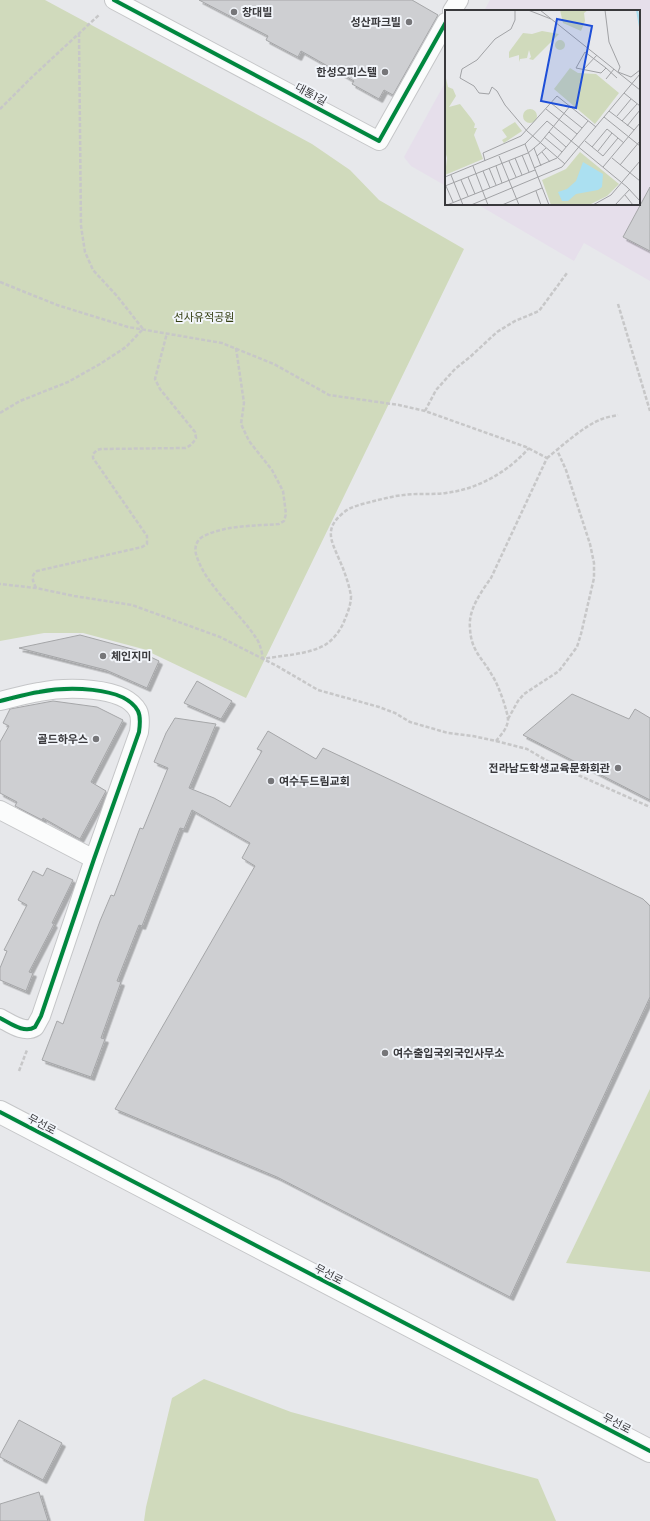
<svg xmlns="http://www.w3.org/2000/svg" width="650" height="1521" font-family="Poppins,'Noto Sans KR',sans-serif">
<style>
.education{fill:#e6dfeb}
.green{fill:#d0dabc}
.building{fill:#cecfd2;stroke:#a5a6a8;filter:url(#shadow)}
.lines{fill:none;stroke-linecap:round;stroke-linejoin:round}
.minor-casing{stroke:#c5c6c8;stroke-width:20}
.tertiary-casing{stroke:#c5c6c8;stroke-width:24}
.path{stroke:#c7c7c8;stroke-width:2.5;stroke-dasharray:4 2;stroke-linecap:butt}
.minor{stroke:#fbfcfc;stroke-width:18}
.tertiary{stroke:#fbfcfc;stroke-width:22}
.cycleway-casing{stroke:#f2f5fa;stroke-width:6}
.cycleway{stroke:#00873e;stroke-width:4}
.poi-dot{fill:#767679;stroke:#f2f5fa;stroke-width:1.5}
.labels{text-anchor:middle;stroke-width:4;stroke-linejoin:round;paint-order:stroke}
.poi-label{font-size:11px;font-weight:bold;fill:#39393c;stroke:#f2f5fa;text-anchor:start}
.street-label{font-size:11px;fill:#39393c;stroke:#f2f5fa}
.park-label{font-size:11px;fill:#343f13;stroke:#f2f5fa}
.inset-river{fill:none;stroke:#abe0f1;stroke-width:2}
.inset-road{fill:none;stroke:#a1a2a5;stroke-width:1}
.view{fill:#1d4ed8;fill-opacity:0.15;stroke:#1d4ed8;stroke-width:2}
.inset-edge{fill:none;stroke:#39393c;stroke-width:2}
</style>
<defs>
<filter id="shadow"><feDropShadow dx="3.5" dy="3.5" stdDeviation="0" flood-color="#0004"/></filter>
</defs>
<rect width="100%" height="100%" fill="#e7e8eb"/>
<g class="education">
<polygon points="490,0 650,0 650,281 584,243 574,261 477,204 639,204 639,11 484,11"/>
<polygon points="446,81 446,186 411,166 404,157"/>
</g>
<g class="green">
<polygon points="0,0 45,0 312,144 350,170 379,200 464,249 246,698 143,649 83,633 44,633 0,641"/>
<polygon points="650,1089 650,1272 566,1263"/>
<polygon points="204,1379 291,1412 538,1479 556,1521 144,1521 146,1507 172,1398"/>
</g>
<g class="building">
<polygon points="199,0 412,0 438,15 393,95 384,90 379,99 352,84 354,81 301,51 298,57 266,40 268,36"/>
<polygon points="650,187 650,251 623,237"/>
<polygon points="80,635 136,650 159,661 147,688 106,670 19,648"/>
<polygon points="197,681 232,701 221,719 184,703"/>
<polygon points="572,694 629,719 635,709 650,718 650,800 523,735"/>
<polygon points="53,701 97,707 123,720 91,782 106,791 80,839 43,818 42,820 15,806 17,802 0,793 0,742 9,726 3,723 10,709"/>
<polygon points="175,718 216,724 189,788 214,798 230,807 262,751 257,749 268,731 316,759 323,748 643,899 650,906 650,997 510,1297 277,1177 115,1109 255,866 242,858 250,843 192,810 184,829 180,828 142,926 139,925 117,981 121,982 101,1038 105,1039 91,1077 42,1060 57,1021 63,1024 100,921 111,895 114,896 140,828 143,829 168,768 154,762 166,733"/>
<polygon points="47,868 73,880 52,923 54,924 29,972 33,973 26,991 0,980 0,968 7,951 4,950 27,905 18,900 33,871 43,876"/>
<polygon points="19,1420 62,1443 43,1480 0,1457 0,1455"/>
<polygon points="39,1492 48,1521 0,1521 0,1504"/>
</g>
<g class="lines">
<g class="minor-casing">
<g id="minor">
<polyline points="114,0 379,141 446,22"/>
<polyline points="452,11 459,0"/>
<path d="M 0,701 C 13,698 26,694 39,692 C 64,687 124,685 138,711 C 141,717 140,725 139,732 L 94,859 L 41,1016 L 35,1027 C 24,1034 10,1023 0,1018"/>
<polyline points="0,810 94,859"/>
</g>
</g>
<g class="tertiary-casing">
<polyline id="tertiary" points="0,1112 650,1451"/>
</g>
<g class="path">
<polyline points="0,109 32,77 100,14"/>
<path d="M 0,282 L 57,305 L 128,327 L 222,343 L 274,364 L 329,395 L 399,405 L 425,411 L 526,447 L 547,458 L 491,578 C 481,592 468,610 470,628 C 471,652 483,658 493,677 C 498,684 508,712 508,720 C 507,729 501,735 496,741 L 473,736 L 448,733 L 410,722 L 395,713 L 379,707 L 318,690 L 277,666 L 220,637 L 132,605 L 74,596 L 36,588 L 0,584"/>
<polyline points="618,304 650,411"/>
<path d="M 236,348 L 244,403 L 241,424 L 249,441 L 272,470 L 283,491 L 286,514 L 284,521 L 279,524 C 255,526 226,525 204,536 C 197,539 194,547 196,554 C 205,586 241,613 258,641 C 261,647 262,653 263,659 C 283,655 307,655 325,645 C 334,639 341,630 345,619 C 348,612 351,604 351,596 C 349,584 344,570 339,559 C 331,540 324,529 343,513 C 351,506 363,504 374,501 C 383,499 393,496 403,495 C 417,493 431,495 446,493 C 478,489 508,472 529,448"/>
<polyline points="425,411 436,390 455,369 470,357 497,332 515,321 539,311 567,273"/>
<polyline points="0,413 20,401 68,382 100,364 126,347 143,329 117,296 93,270 85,252 81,226 79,34"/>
<path d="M 547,458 C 562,446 585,425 602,419 C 607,417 613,416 618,415"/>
<path d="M 36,588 C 33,581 30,576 37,571 L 142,547 L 147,544 L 147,536 L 93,458 L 93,454 L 97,450 L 101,449 L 185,448 C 191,446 193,443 196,438 L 195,432 L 160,389 L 155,379 L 167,333"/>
<polyline points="508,719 518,701 524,694 559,671 577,647 581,634 594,578 594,563 590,544 566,470 557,450"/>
<polyline points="496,741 527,749 551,763 650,807"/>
<polyline points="19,1071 27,1050"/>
</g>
<use href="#minor" class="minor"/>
<use href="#tertiary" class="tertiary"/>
<g class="cycleway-casing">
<g id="cycleway">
<polyline points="114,0 379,141 446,22"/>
<path d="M 0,701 C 13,698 26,694 39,692 C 64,687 124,685 138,711 C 141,717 140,725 139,732 L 94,859 L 41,1016 L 35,1027 C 24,1034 10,1023 0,1018"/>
<polyline points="0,1112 650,1451"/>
</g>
</g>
<use href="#cycleway" class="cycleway"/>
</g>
<g class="poi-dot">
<circle cx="234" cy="12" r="4"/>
<circle cx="409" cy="22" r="4"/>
<circle cx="385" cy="72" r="4"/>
<circle cx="103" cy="656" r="4"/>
<circle cx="96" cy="739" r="4"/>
<circle cx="618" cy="768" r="4"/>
<circle cx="271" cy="781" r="4"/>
<circle cx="385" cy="1053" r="4"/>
</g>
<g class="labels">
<g class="poi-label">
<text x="242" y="16">창대빌</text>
<text x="401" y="26" text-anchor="end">성산파크빌</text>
<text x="377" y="76" text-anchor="end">한성오피스텔</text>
<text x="111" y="660">체인지미</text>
<text x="88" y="743" text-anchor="end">골드하우스</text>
<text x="610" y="772" text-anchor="end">전라남도학생교육문화회관</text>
<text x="279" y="785">여수두드림교회</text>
<text x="393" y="1057">여수출입국외국인사무소</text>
</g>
<g class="street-label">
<text transform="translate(311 94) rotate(28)" y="4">대통1길</text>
<text transform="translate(42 1124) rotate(28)" y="4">무선로</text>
<text transform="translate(329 1274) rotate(28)" y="4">무선로</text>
<text transform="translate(617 1423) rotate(28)" y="4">무선로</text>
</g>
<g class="park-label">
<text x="204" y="321">선사유적공원</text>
</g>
</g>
<g transform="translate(445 10)">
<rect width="195" height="195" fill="#e7e8eb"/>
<path d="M 115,0 L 143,0 L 139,3 L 140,11 L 136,21 L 118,13 ZM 97,21 L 114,24 L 88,50 L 84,49 L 86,47 L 84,40 L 82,48 L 75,49 L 74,52 L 74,45 L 64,48 L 64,42 L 78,23 L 87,24 ZM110 35a5 5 0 1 1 10 0a5 5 0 1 1-10 0ZM 125,58 L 133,63 L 151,64 L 174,83 L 150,114 L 109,79 ZM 0,64 L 3,77 L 8,79 L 11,86 L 4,97 L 15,94 L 26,108 L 30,114 L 29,118 L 32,118 L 29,125 L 38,149 L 0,165 L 2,148 L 0,141 ZM78 106a7 7 0 1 1 14 0a7 7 0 1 1-14 0ZM 70,112 L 77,121 L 59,133 L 57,130 L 62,127 L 57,120 ZM 135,142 L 174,174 L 162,186 L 144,195 L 106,195 L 97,170 L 121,159 Z" fill="#d0dabc"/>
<path d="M 138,152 L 158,164 L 157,177 L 153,180 L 131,184 L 123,191 L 117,191 L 113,182 L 122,179 L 131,171 Z" fill="#abe0f1"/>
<path class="inset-river" d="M 192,0 L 195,17"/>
<path class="inset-road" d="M 70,0 L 70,10 L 66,19 L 50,29 L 32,50 L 17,59 L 15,68 L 29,76 L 34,83 L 44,84 L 47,77 L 52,81 L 60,95 L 82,121 L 120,154M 83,0 L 106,9M 95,0 L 195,80M 160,0 L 164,32 L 175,57 L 173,62 L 186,67 L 195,60M 161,58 L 156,63 L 131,58 L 140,42 L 161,58 L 172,68M 139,59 L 152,45M 161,69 L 169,59M 179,83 L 195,96M 106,93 L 137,118M 101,99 L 132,124M 164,101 L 189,120M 172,106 L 186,89M 159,107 L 195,136M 177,111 L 192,94M 182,116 L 195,100M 104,122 L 121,137M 99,127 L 117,142M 140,131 L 158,146 L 173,128 L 179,133M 80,134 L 104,195M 147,137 L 162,119 L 167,123M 89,138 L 96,156M 153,141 L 167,123 L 173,128M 97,142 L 105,152M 77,145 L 84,162M 54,146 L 74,195M 92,146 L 101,138M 70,148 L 77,165M 167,148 L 195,171M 40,151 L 38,143 L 76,126 L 112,86 L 151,117M 64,151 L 71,167M 175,155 L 195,131M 28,156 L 43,195M 51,156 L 57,173M 158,157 L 195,113M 44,158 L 51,175M 89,158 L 112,148 L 143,111M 38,161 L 45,178M 6,165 L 18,195M 0,167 L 80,134 L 102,111 L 182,177 L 195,191M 23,167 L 30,184M 16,170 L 23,186M 0,176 L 83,143 L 95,133 L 125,96M 1,176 L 8,192M 91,181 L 96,195M 180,185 L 188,195M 2,195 L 90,160M 26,195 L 117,157 L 195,64M 57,195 L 97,178M 148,195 L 166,185 L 195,151M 170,195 L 185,179"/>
<path class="view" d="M 112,9 L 147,16 L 131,98 L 96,91 Z"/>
<rect width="195" height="195" class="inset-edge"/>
</g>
</svg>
